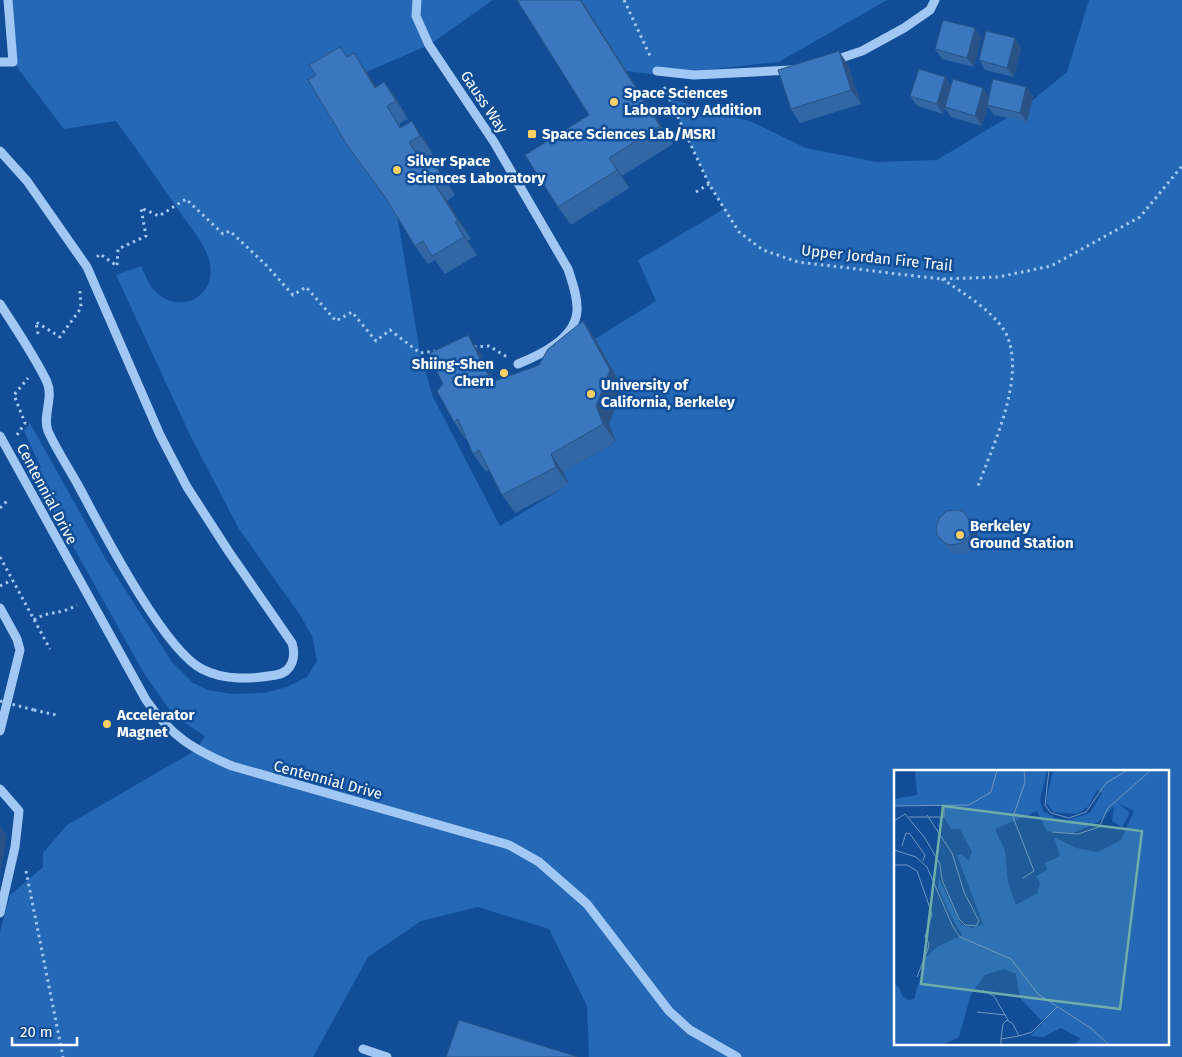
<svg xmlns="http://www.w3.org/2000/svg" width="1182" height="1057" font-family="'Fira Sans',sans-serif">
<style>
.green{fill:#2468b6;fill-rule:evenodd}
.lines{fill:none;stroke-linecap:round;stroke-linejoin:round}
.path{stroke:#a1c8f4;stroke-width:3;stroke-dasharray:2.5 4;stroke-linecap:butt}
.minor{stroke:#a1c8f4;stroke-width:9}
.path-bridge{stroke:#a1c8f4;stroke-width:3;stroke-dasharray:2.5 4;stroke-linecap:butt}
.wall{fill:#3266a4}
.shaded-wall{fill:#295386}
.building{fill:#3a77bf;stroke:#295386}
.poi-dot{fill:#ffd064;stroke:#114e97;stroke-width:2}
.labels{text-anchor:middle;stroke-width:5;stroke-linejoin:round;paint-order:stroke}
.poi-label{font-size:15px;font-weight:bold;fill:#fff;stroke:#114e97;text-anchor:start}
.street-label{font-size:15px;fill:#fff;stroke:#114e97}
.inset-road{fill:none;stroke:#7095c1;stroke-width:1}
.view{fill:#6fada8;fill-opacity:0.15;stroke:#6fada8;stroke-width:2.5}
.inset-edge{fill:none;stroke:#fff;stroke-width:2.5}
</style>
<rect width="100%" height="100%" fill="#114e97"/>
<g class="green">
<path d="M 8,0 L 493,0 L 429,45 L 359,75 L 397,215 L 420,353 L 433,397 L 500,526 L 568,485 L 563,472 L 616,442 L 609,424 L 595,339 L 656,301 L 638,260 L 724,209 L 709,184 L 670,99 L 752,122 L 806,148 L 877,162 L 937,160 L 1023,108 L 1067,72 L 1089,0 L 1182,0 L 1182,1057 L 589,1057 L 587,1006 L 549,929 L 478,907 L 421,921 L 368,957 L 313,1057 L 0,1057 L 0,932 L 10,895 L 43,867 L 43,853 L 67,825 L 196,750 L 205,736 L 174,716 L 145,675 L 33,475 L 40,466 L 24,431 L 30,423 L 108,563 L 172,662 L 193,683 L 208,690 L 232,694 L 264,693 L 287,687 L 307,677 L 317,661 L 312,636 L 300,615 L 239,529 L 191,437 L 116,275 L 141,266 C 145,274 149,286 156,292 C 180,315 216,297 210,264 C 207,247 194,232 184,218 C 162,185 139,153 116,121 L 64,129 L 13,62 ZM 896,771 L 1168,771 L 1168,1043 L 896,1043 Z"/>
<polygon points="581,0 887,0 779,62 658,75 626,71"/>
</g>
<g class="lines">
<g class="path">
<polyline points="624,0 651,58"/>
<polyline points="664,87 709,184 739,232 763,250 798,262 941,279 998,277 1051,266 1140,217 1182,166"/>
<polyline points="696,192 709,184"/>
<polyline points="97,257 100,254 117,266 118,249 146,236 141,208 159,216 186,199 223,234 230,231 266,265 293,295 306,287 336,321 352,312 376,341 390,330 420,353 435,351"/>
<path d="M 942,279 C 962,292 1002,316 1009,341 C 1023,385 992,447 977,489"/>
<polyline points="38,334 36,322 60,337 81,308 80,291"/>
<polyline points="474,347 489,346 507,357"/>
<polyline points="17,435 25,423 14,395 28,378"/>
<polyline points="0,508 7,501"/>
<polyline points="0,557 50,649"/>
<polyline points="0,586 12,580"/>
<path d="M 34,620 C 46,611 61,615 77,605"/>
<polyline points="34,710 56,715"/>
<polyline points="26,871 63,1057"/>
</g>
<g class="minor">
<path d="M 417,0 L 416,16 L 429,45 L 494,142 L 568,269 C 572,282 578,297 577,311 C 575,339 540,355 518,364"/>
<polyline points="832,61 862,51 904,28 930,10 935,0"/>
<polyline points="0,62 13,62 8,0"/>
<polyline points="657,71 694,75 791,70"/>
<path d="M 0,151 L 27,181 L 87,267 L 160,435 L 187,487 L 229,552 L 292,643 C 296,656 293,672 276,675 C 252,679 225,681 202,669 C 163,649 100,526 78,485 C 68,467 56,449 48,431 C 42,416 54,398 47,382 C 34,355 16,329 0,304"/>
<path d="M 0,436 L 146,700 C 171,736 192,749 232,766 L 509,845 L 539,862 L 587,904 L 669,1011 L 690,1030 L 737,1057"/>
<polyline points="0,608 17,639 20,650 0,731"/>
<polyline points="0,789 19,811 15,847 0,913"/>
<polyline points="363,1049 387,1057"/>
</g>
<polyline class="path-bridge" points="0,701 34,710"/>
</g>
<g class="wall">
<polygon points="581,0 673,144 622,176 629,188 571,225 558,207 589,115"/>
<polygon points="975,28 981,37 974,67 942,59 935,49"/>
<polygon points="1015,38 1021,48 1014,77 985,70 979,60"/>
<polygon points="347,57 366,71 376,87 384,82 397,100 408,119 399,124 401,127 412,121 433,154 422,160 424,164 444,177 455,195 447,201 471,239 468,241 477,255 445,274 435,260 428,264 415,246 316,75"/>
<polygon points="848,65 861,104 800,123 791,109"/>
<polygon points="945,77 951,86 983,88 989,97 1026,87 1033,96 1027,122 994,115 987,106 982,126 951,117 945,108 943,114 917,106 910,96"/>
<polygon points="583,321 595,339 623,388 609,424 616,442 563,472 569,485 515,513 502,495 489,470 486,472 473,454 467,440 466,440 454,422 480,353 495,381 539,365"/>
<polygon points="978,532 977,544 968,553 957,554 952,552 944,544 937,535"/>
</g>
<g class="shaded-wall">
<polygon points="580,0 581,0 673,144 660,126"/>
<polygon points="975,28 981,37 974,67 967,58"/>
<polygon points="1015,38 1021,48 1014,77 1007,68"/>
<polygon points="839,51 848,65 861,104 851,90"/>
<polygon points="354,53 366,71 388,106 375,88"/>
<polygon points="945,77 951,87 943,114 937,104"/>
<polygon points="384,82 397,100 408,119 396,101"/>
<polygon points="1026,87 1033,96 1027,122 1020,113"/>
<polygon points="983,88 990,98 982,126 975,116"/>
<polygon points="412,121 424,139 433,154 420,136"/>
<polygon points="409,142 422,160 436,182 423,164"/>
<polygon points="609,158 622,176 629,188"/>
<polygon points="431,159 444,177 455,195"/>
<polygon points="434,183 447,201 471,239 458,221"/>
<polygon points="455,222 468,241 477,255 464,237"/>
<polygon points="583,321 595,339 623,388 609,424 616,442 603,424 596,406"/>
<polygon points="468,335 480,353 504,400 492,382"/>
<polygon points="551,454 563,472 569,485 556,467"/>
<polygon points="965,513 978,532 977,544 970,535"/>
<polygon points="0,825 7,836 0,875"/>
</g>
<g class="building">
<polygon points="517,0 580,0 660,126 609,158 617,170 558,207 525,155 589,115"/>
<polygon points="943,20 975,28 967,58 935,49"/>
<polygon points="986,31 1015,38 1007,68 979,60"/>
<polygon points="340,47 347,57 354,53 375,88 384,82 396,101 387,106 400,128 412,121 420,136 409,142 423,164 431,159 443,177 434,183 458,221 455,222 464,237 432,256 423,241 415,246 385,197 347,145 308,80 316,75 309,65"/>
<polygon points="839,51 851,90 791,109 778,70"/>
<polygon points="919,69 945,77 937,104 910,96"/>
<polygon points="953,79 983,88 975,116 945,107"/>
<polygon points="993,79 1026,87 1020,113 987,105"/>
<polygon points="583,321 610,370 596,406 603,424 551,454 556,467 502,495 479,450 473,454 458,419 454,422 437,391 443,384 428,354 468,335 492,382 539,365 548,349"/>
<polygon points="959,510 965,513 971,523 970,535 962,543 950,545 945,543 937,535 936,529 939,518 947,511"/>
<polygon points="459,1020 575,1056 577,1057 446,1057"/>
</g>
<g class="poi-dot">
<circle cx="614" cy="102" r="5"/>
<rect x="527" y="129" width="10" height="10" rx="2.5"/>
<circle cx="397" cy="170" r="5"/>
<circle cx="504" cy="373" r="5"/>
<circle cx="591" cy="394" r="5"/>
<circle cx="960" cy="535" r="5"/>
<circle cx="107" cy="724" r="5"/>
</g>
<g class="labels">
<g class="poi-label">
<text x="624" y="98">Space Sciences<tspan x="624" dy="17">Laboratory Addition</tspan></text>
<text x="542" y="139">Space Sciences Lab/MSRI</text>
<text x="407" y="166">Silver Space<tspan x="407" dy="17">Sciences Laboratory</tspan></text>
<text x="494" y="369" text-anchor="end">Shiing-Shen<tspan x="494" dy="17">Chern</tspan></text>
<text x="601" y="390">University of<tspan x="601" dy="17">California, Berkeley</tspan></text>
<text x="970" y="531">Berkeley<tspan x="970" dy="17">Ground Station</tspan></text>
<text x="117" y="720">Accelerator<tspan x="117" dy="17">Magnet</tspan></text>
</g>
<g class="street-label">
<text transform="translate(484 102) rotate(56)" y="5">Gauss Way</text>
<text transform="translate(877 258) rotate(6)" y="5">Upper Jordan Fire Trail</text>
<text transform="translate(47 494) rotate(62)" y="5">Centennial Drive</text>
<text transform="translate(328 780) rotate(15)" y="5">Centennial Drive</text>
</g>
</g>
<g transform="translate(894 770)">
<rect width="275" height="275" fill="#114e97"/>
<path d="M 21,0 L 153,0 L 146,31 L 149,41 L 161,48 L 174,50 L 196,43 L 208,23 L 203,20 L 194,37 L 183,44 L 159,42 L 152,32 L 159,0 L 275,0 L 275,275 L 179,275 L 187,269 L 167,258 L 149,267 L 136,266 L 154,247 L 147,250 L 126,228 L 122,204 L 110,199 L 91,205 L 77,224 L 65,267 L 48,275 L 0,275 L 0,214 L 5,217 L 8,226 L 15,230 L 20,229 L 32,187 L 43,177 L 68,165 L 54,140 L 44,117 L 45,108 L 67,155 L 79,158 L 89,154 L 63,85 L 67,84 L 75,91 L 78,82 L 66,59 L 57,59 L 50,47 L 50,36 L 0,36 L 0,29 L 23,25 ZM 224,33 L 240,41 L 227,70 L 204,82 L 182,78 L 160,67 L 166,86 L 151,93 L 153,100 L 142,106 L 146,114 L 143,123 L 122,135 L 114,112 L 111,81 L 101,59 L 143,41 L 153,61 L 179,63 L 204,52 L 220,36 L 218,51 L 228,57 L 236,43 Z" fill="#2468b6" fill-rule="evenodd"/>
<path class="inset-road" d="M 155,0 L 151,35 L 157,43 L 175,48 L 192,42 L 212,13 L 234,0M 0,36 L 75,35 L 97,22 L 103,0M 15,47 L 50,47 L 50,36M 0,51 L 11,44 L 31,68 L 46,94 L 48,110 L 65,149 L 71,155 L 82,156 L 85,151 L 70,122 L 58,83 L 33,45M 158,62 L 184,64 L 205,57 L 214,38 L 257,0M 8,76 L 12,63 L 16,64 L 31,85 L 29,91M 0,80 L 22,87 L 33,97 L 59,157 L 66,167 L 117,189 L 144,224 L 198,259 L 215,275M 0,95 L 13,95 L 23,101 L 38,144 L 31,167 L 35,173 L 34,179 L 23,207M 129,108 L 140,101 L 119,47 L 131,12 L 130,0M 88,220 L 100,226 L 114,250M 83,242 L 112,245M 125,266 L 138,262 L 163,237M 107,269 L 109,254 L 113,250 L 119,254 L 125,266M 107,275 L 107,269 L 125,266"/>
<path class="view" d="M 49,36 L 248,61 L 226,239 L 27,214 Z"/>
<rect width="275" height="275" class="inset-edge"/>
</g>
<path d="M12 1037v8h65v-8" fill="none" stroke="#ffffff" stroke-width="2.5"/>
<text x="20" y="1037" font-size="15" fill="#ffffff" stroke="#114e97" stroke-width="4" paint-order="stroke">20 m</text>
</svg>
